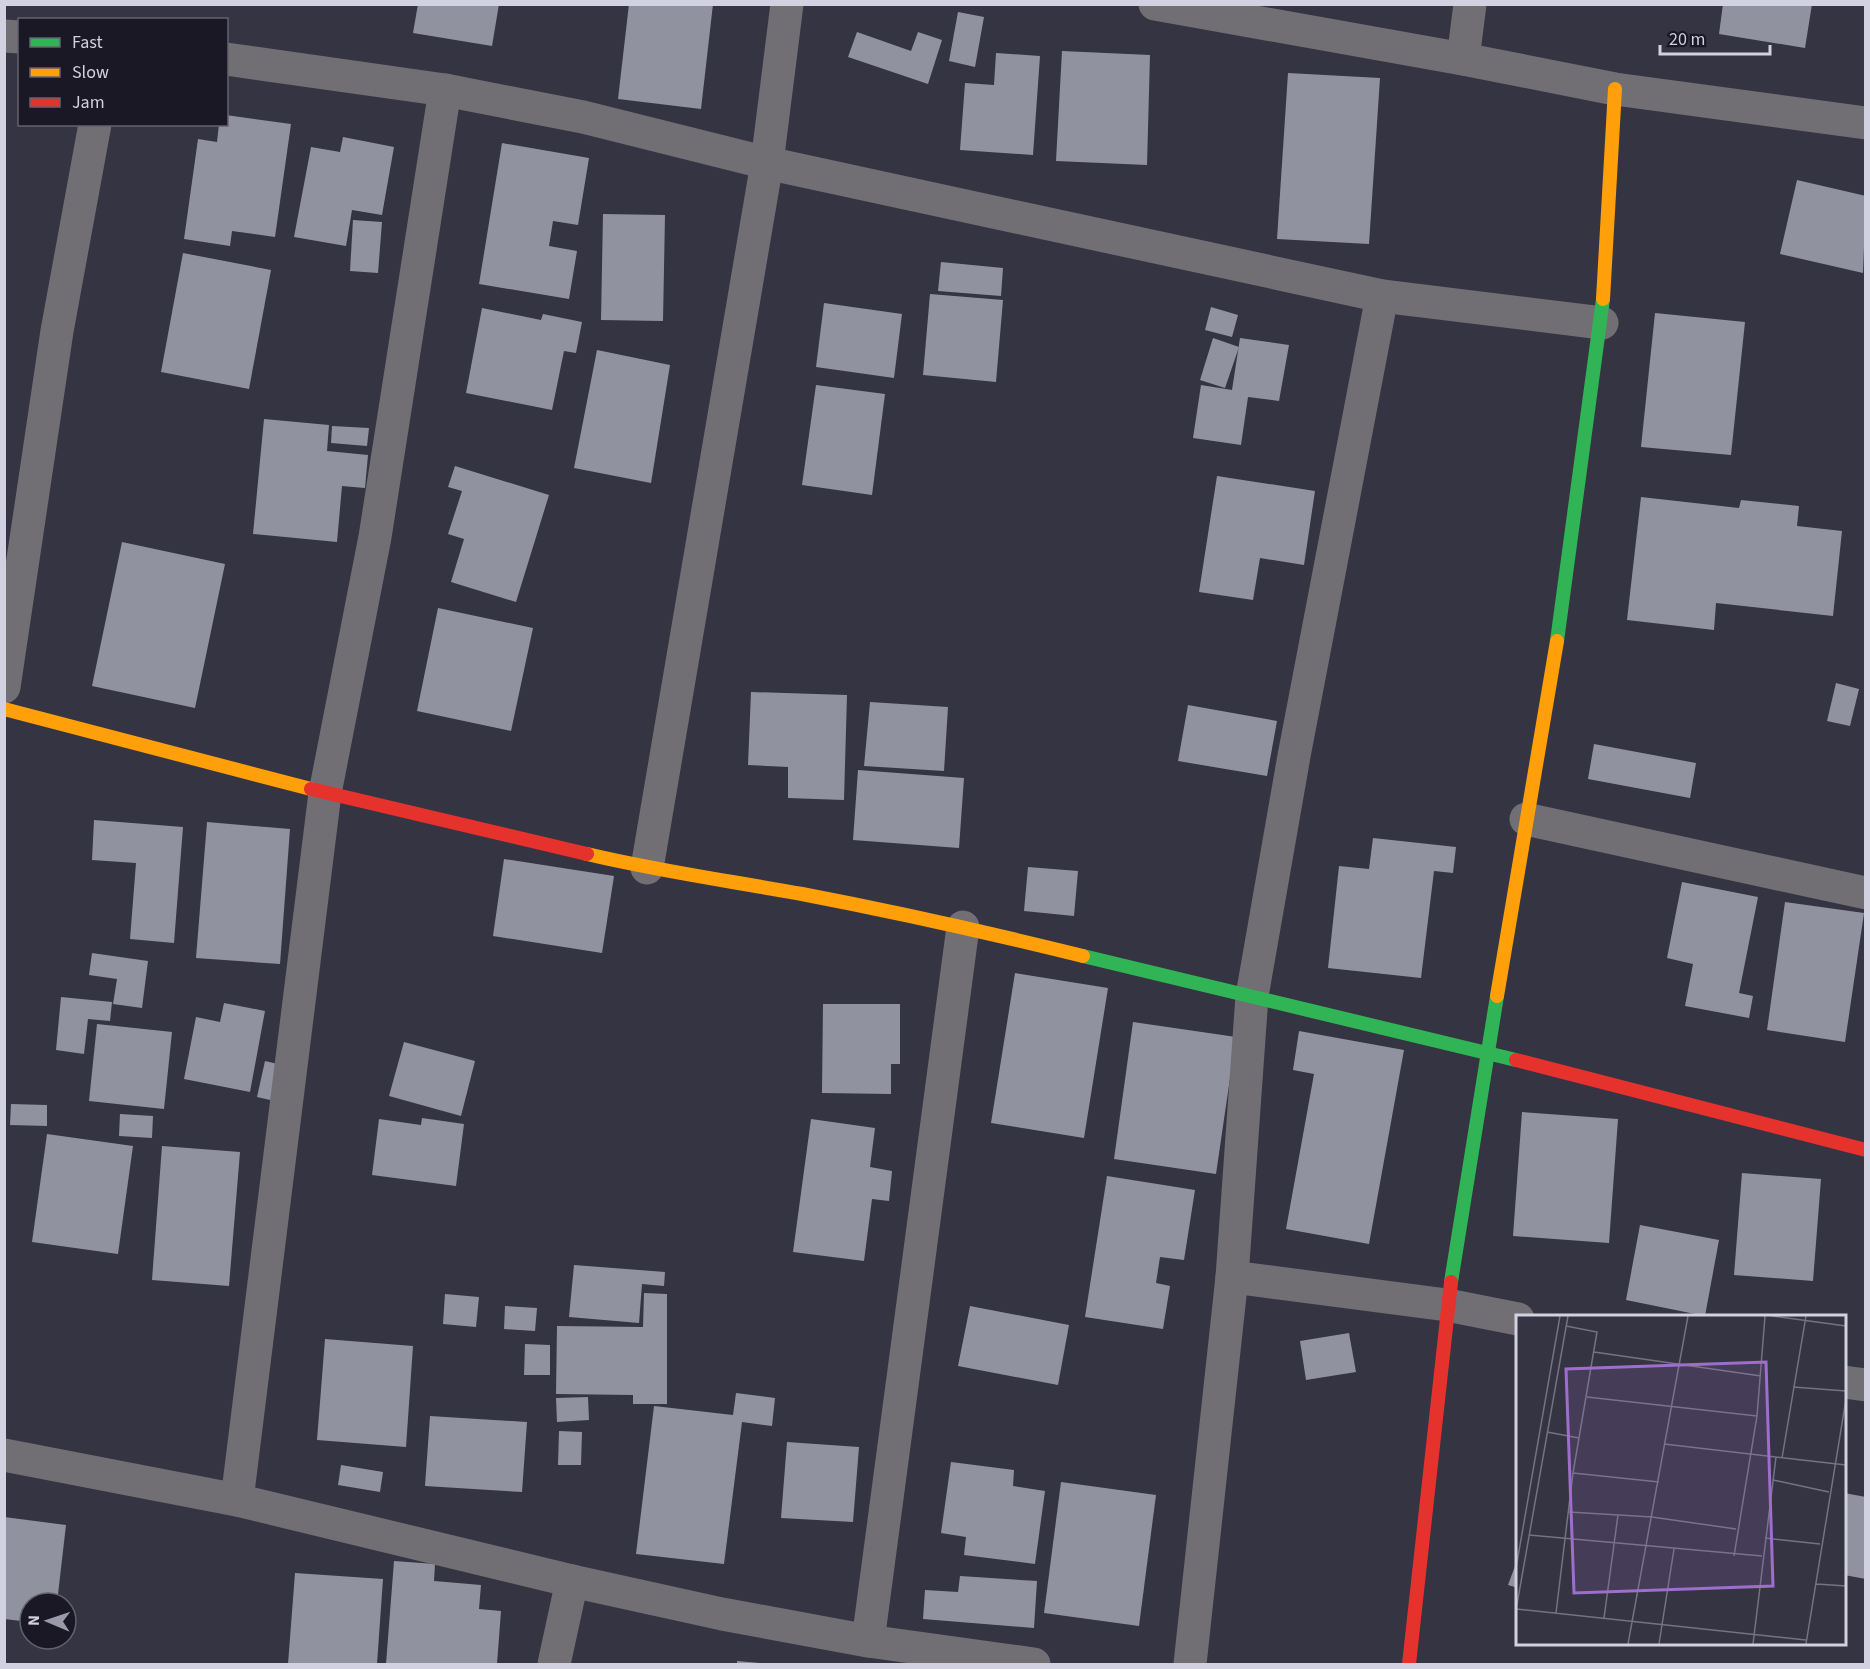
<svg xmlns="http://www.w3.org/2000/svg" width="1870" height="1669" font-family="'Source Sans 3',sans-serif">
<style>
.building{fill:#90939f}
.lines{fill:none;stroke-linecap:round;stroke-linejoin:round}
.street{stroke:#716f74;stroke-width:33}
.fast{stroke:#30b455;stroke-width:14}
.slow{stroke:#ff9f0a;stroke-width:14}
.jam{stroke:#e5322d;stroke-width:14}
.inset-road{fill:none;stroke:#747382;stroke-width:1.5}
.view{fill:#9e6ecd;fill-opacity:0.15;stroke:#9e6ecd;stroke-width:3}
.inset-edge{fill:none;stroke:#d2d1e2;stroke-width:3}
</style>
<rect width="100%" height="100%" fill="#353442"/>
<g class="building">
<polygon points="418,4 499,4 492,46 413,33"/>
<polygon points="629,4 713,4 701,109 618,99"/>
<polygon points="1723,4 1812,4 1805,48 1719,34"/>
<polygon points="958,12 984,17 975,67 949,61"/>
<polygon points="857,32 911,51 918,32 942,40 928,84 848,57"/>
<polygon points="1062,51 1150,55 1147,165 1056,161"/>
<polygon points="996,53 1040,56 1033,155 960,150 965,83 994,85"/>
<polygon points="1288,73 1380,78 1369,244 1277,239"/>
<polygon points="226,115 291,124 275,237 232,231 230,246 184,239 198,139 217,142 219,124 226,124"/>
<polygon points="343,137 394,147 382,215 352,210 346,246 294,237 311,147 340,152"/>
<polygon points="502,143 589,158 578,225 553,221 549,246 577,251 569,299 479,284"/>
<polygon points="1797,180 1866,196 1863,273 1780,254"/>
<polygon points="603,214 665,215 663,321 601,320"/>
<polygon points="353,220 382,222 378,273 350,271"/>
<polygon points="183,253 271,270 249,389 161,372"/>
<polygon points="941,262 1003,268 1001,296 938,291"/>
<polygon points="930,294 1003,300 996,382 923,375"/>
<polygon points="824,303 902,314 894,378 816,367"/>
<polygon points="1211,307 1238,315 1232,337 1205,330"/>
<polygon points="482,308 541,320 543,314 582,322 576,353 564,351 552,410 466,393"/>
<polygon points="1655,313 1745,322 1731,455 1641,447"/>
<polygon points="1213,338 1239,347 1225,388 1200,380"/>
<polygon points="1240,338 1289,345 1279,401 1248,397 1241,445 1193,438 1201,385 1232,390"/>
<polygon points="597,350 670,365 651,483 574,468"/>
<polygon points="816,385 885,394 872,495 802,485"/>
<polygon points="264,419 329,425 327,451 368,455 365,488 342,486 337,542 253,534"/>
<polygon points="332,426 369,428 367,446 331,443"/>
<polygon points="455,466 549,495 516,602 451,582 464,539 448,534 462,491 448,487"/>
<polygon points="1217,476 1315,491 1304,565 1260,558 1253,600 1199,592"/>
<polygon points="1641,497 1739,508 1741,500 1799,506 1797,526 1842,531 1833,616 1716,603 1714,630 1627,620"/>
<polygon points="122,542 225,564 195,708 92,686"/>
<polygon points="438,608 533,628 511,731 417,711"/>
<polygon points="1836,683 1859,689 1850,726 1827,721"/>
<polygon points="751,692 847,695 844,800 788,798 788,767 748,765"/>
<polygon points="870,702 948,707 944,771 864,766"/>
<polygon points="1188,705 1277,721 1267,776 1178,761"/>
<polygon points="1594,744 1696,763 1690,798 1588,779"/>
<polygon points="858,770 964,778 959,848 853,840"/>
<polygon points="94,820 183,827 174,943 130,939 136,863 92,860"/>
<polygon points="207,822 290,829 280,964 196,958"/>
<polygon points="1373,838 1456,847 1453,873 1434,871 1421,978 1328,968 1339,866 1369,869"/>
<polygon points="504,859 614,876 602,953 493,936"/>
<polygon points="1028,867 1078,871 1074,916 1024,911"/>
<polygon points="1682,882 1758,897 1739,993 1753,996 1749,1018 1685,1006 1693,964 1667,958"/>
<polygon points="1785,902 1864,913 1845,1042 1767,1030"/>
<polygon points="92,953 148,961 142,1008 113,1004 117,979 89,975"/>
<polygon points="1015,973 1108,988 1084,1138 991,1123"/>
<polygon points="61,997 112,1002 110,1021 88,1019 84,1054 56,1050"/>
<polygon points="224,1003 265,1011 250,1092 184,1079 196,1017 220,1022"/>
<polygon points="823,1004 900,1004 900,1064 891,1064 891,1094 822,1093"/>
<polygon points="1133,1022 1236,1037 1216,1174 1114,1159"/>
<polygon points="97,1024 172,1032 164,1109 89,1101"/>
<polygon points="1299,1031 1404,1050 1369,1244 1286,1229 1314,1074 1293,1070"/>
<polygon points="404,1042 475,1061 461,1116 389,1096"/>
<polygon points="265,1061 286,1066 279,1102 257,1097"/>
<polygon points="11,1104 47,1105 47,1126 10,1125"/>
<polygon points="1522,1112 1618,1119 1609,1243 1513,1236"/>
<polygon points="120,1114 153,1116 152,1138 119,1136"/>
<polygon points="422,1118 464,1124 456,1186 372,1175 379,1119 421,1125"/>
<polygon points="811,1119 875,1128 870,1167 892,1171 889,1201 872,1199 864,1261 793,1252"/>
<polygon points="47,1134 133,1146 118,1254 32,1242"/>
<polygon points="162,1146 240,1152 229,1286 152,1280"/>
<polygon points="1742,1173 1821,1179 1813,1281 1734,1275"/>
<polygon points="1107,1176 1195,1190 1184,1260 1160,1257 1156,1283 1170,1286 1163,1329 1085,1317"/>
<polygon points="1640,1225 1719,1240 1705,1316 1626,1300"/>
<polygon points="574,1265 665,1272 664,1286 642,1284 639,1323 569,1317"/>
<polygon points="644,1293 667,1294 667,1404 633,1404 633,1395 556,1394 557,1326 643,1327"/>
<polygon points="445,1294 479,1297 476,1327 443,1324"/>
<polygon points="505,1306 537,1308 535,1331 504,1329"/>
<polygon points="970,1306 1069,1325 1058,1385 958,1366"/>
<polygon points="1349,1333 1356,1372 1306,1380 1300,1341"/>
<polygon points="325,1339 413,1346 406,1447 317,1440"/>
<polygon points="525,1344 550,1345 550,1375 524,1375"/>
<polygon points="736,1393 775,1398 772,1426 742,1422 724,1564 636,1554 654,1406 733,1415"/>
<polygon points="588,1397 589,1420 557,1422 556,1398"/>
<polygon points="430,1416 527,1422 522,1492 425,1486"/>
<polygon points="559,1431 582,1432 581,1465 558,1465"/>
<polygon points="787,1442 859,1447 853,1522 781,1518"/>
<polygon points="951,1462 1014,1470 1013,1486 1045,1491 1035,1564 964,1555 966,1537 941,1533"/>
<polygon points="341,1465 383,1472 380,1492 338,1485"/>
<polygon points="1061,1482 1156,1495 1139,1626 1044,1613"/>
<polygon points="1844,1493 1866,1497 1866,1579 1844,1575"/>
<polygon points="4,1517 66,1525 57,1603 30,1603 30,1622 4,1619"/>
<polygon points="1518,1558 1518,1588 1508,1585"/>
<polygon points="394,1561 435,1564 434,1581 481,1585 479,1609 501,1611 497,1664 386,1664"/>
<polygon points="295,1573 383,1579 377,1664 288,1664"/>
<polygon points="960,1576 1037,1581 1034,1628 923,1619 925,1590 958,1592"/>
<polygon points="737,1661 760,1663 760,1664 737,1664"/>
</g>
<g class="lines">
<g class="street">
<polyline points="1155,4 1463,59 1615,89 1866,123"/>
<polyline points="4,36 20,37"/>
<polyline points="226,59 445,90 583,117 767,163 1382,296 1602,323"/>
<polyline points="1463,59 1470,4"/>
<polyline points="4,687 57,331 95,124"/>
<polyline points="1526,819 1866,893"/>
<polyline points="647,868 767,163 787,4"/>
<polyline points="1232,1277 1447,1305 1518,1319"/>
<polyline points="1844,1382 1866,1385"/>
<polyline points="4,1455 237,1500 572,1581 722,1614 868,1641 1034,1664"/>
<polyline points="237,1500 325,793 375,537 445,90"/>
<polyline points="868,1641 963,927"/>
<polyline points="554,1664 572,1581"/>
<polyline points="1190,1664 1232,1277 1252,996 1294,756 1382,296"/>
</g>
<g class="fast">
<polyline points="1557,641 1603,299"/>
<polyline points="1083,956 1516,1060"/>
<polyline points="1451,1282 1497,996"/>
</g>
<g class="slow">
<polyline points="1603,299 1615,89"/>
<polyline points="4,709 311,789"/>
<path d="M 587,854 C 658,871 730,881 802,894 C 896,912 990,933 1083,956"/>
<polyline points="1497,996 1557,641"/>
</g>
<g class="jam">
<polyline points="311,789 587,854"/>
<polyline points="1516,1060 1866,1150"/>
<polyline points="1409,1664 1451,1282"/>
</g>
</g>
<g transform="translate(1516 1315)">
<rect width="330" height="330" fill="#353442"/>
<path class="inset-road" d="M 256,1 L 330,11M 78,37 L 245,61M 277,72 L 330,76M 71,82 L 241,101M 31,117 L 63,123M 148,129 L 330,150M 266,143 L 290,1M 57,158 L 143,167M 257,165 L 313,177M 53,197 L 136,202 L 220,214M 13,220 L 246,241M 249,223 L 304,229M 218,241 L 241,101 L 249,1M 0,253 L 44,1M 300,269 L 330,271M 0,294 L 290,325M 0,295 L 52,1M 40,298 L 57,158 L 81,17 L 50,11M 88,303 L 102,200M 112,329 L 172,1M 143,329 L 158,234M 237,329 L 260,142M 290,329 L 330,84"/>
<path class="view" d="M 250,47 L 257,271 L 58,278 L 50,54 Z"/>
<rect width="330" height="330" class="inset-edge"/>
</g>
<rect width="1870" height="1669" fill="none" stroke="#d2d1e2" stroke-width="12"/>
<rect x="18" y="18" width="210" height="108" fill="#191824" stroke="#636270" stroke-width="1.5"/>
<rect x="30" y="38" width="30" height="9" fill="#30b455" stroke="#636270" stroke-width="1.5"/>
<text x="72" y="48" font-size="18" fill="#d2d1e2">Fast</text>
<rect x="30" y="68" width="30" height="9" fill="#ff9f0a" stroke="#636270" stroke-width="1.5"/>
<text x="72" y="78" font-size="18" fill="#d2d1e2">Slow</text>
<rect x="30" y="98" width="30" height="9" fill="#e5322d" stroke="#636270" stroke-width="1.5"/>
<text x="72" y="108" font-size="18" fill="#d2d1e2">Jam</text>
<g transform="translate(48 1621) rotate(272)"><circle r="28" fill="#191824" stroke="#636270" stroke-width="1.5"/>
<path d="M0-4.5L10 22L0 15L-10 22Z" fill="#9b9aaa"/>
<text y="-9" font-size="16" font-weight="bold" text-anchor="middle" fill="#d2d1e2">N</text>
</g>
<path d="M1660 45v9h110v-9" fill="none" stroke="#d2d1e2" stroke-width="3"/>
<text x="1669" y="45" font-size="18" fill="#d2d1e2" stroke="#191824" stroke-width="4.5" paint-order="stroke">20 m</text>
</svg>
